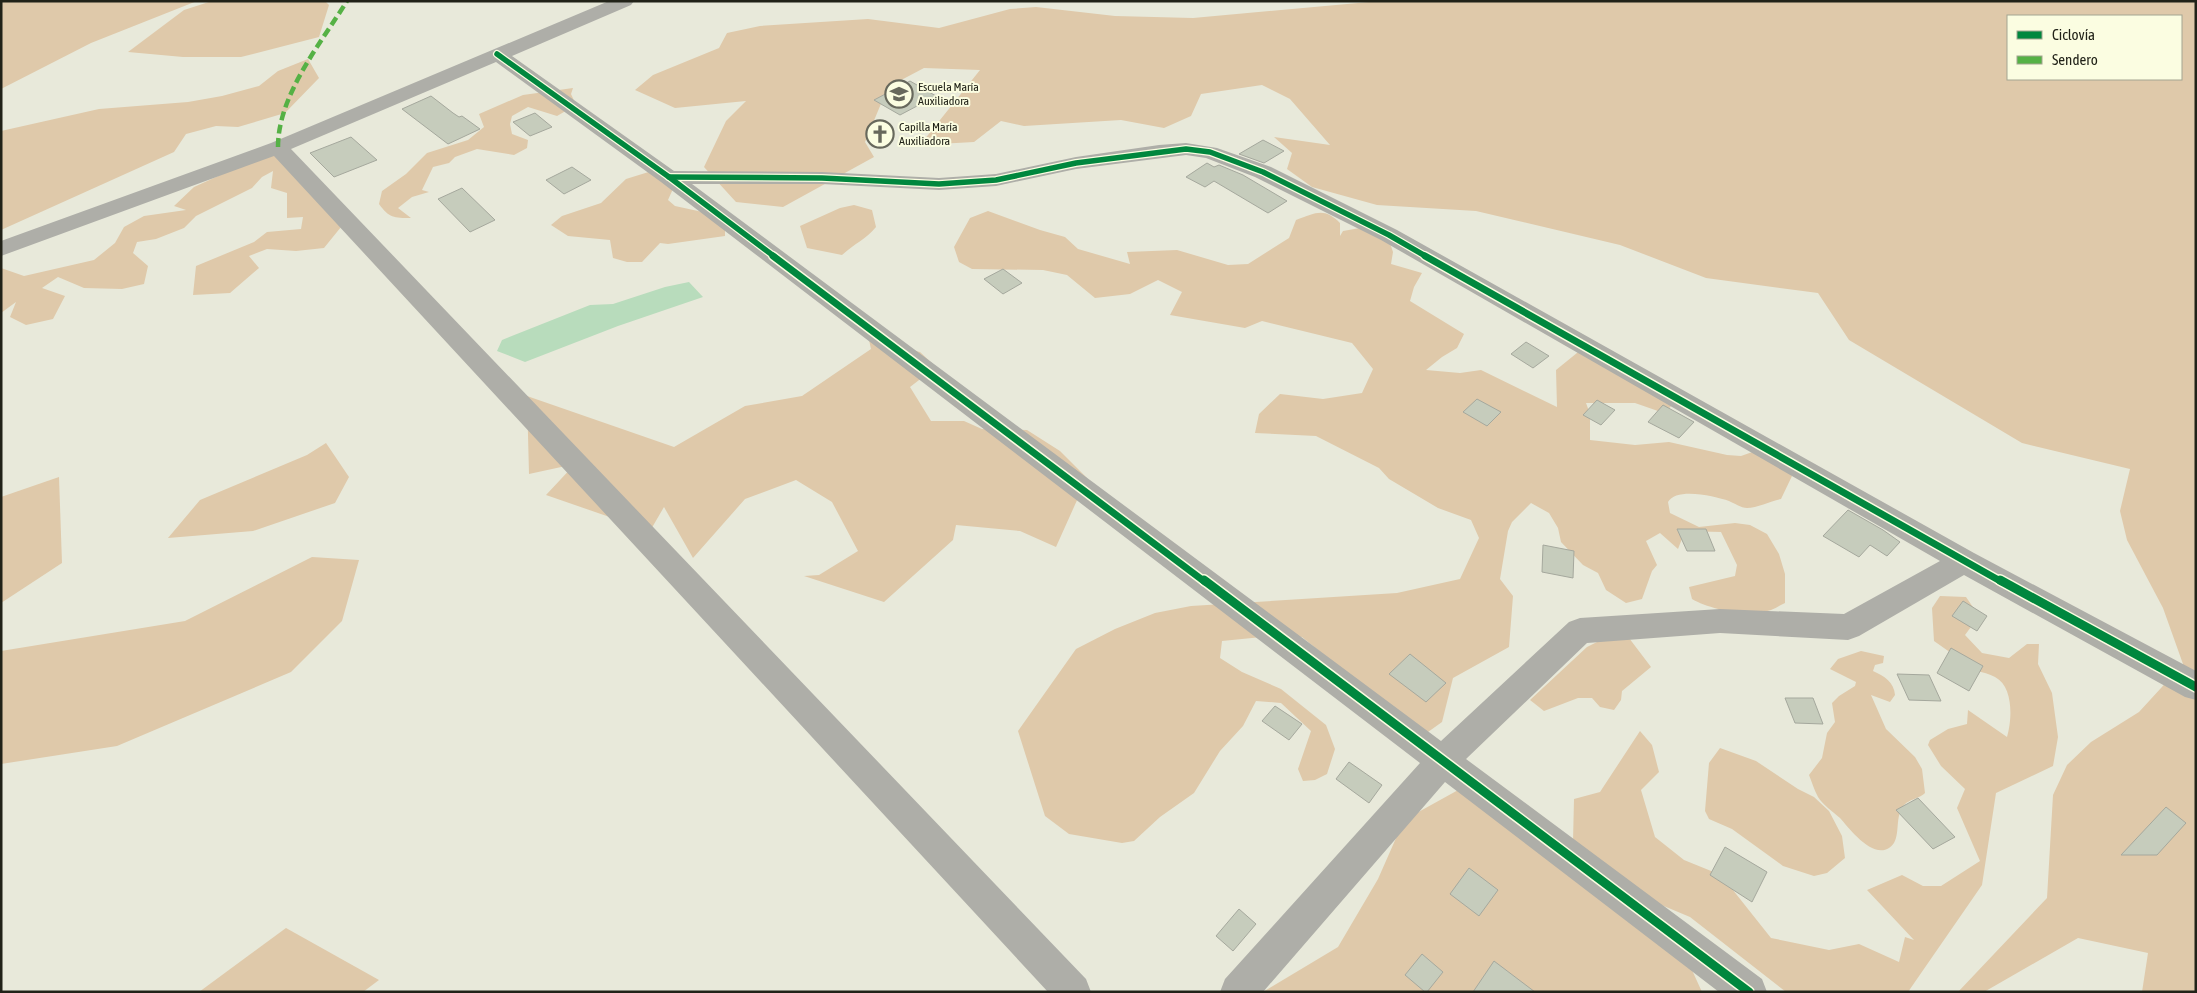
<svg xmlns="http://www.w3.org/2000/svg" width="2197" height="993" font-family="'Asap Condensed',sans-serif">
<style>
.forest{fill:#dfc9aa;fill-rule:evenodd}
.water{fill:#b8dcbc}
.building{fill:#c6ccbc;stroke:#a5a89d}
.lines{fill:none;stroke-linecap:round;stroke-linejoin:round}
.minor{fill:#aeaea8;fill-rule:evenodd}
.quiet{stroke:#55b145;stroke-width:4.5;stroke-dasharray:9 4.5;stroke-linecap:butt}
.cycleway-far2-casing{stroke:#fbfde1;stroke-width:8}
.cycleway-far1-casing{stroke:#fbfde1;stroke-width:10}
.cycleway-casing{stroke:#fbfde1;stroke-width:12}
.cycleway-far2{stroke:#00873e;stroke-width:5.5}
.cycleway-far1{stroke:#00873e;stroke-width:7}
.cycleway{stroke:#00873e;stroke-width:9}
.labels{text-anchor:middle;stroke-width:4;stroke-linejoin:round;paint-order:stroke}
.far-poi-label{font-size:12px;fill:#212218;stroke:#fbfde1;text-anchor:start}
</style>
<rect width="100%" height="100%" fill="#e8e9da"/>
<g class="forest">
<polygon points="1,1 197,1 91,43 1,89"/>
<polygon points="212,1 325,1 329,5 319,37 241,57 183,57 128,52 184,10"/>
<path d="M 1380,1 L 2196,1 L 2196,992 L 2142,992 L 2148,953 L 2078,938 L 1984,992 L 1958,992 L 2047,898 L 2053,795 L 2067,765 L 2091,742 L 2139,712 L 2183,664 L 2163,608 L 2127,540 L 2120,511 L 2130,469 L 2022,443 L 1849,340 L 1818,293 L 1706,278 L 1620,245 L 1476,211 L 1377,205 L 1312,187 L 1287,169 L 1292,153 L 1274,137 L 1330,145 L 1290,99 L 1262,85 L 1201,94 L 1191,116 L 1164,128 L 1121,120 L 1024,126 L 1001,121 L 974,142 L 920,145 L 980,70 L 924,68 L 888,87 L 865,142 L 874,157 L 783,207 L 736,202 L 704,167 L 726,121 L 746,101 L 675,108 L 635,90 L 653,75 L 719,48 L 727,33 L 760,26 L 868,19 L 939,28 L 1010,9 L 1036,7 L 1115,16 L 1193,18 ZM 2008,16 L 2181,16 L 2181,79 L 2008,79 Z"/>
<polygon points="308,59 319,78 285,113 238,127 216,126 186,134 174,152 1,230 1,131 99,109 188,102 222,96 259,86 278,71"/>
<path d="M 573,88 L 571,94 L 576,105 L 557,116 L 528,107 L 512,116 L 510,124 L 512,134 L 528,140 L 527,148 L 514,155 L 477,149 L 455,157 L 449,163 L 433,167 L 422,190 L 429,192 L 412,197 L 398,208 L 411,218 C 394,218 389,218 379,204 L 382,191 L 406,174 L 427,153 L 468,140 L 484,127 L 479,114 L 523,95 Z"/>
<polygon points="276,145 341,227 324,248 296,251 267,249 249,256 259,268 230,293 193,295 196,266 254,242 267,232 301,229 303,217 287,218 287,193 271,188 273,171 262,177 252,188 196,216 184,228 156,239 137,242 133,253 148,266 144,284 122,289 84,288 58,277 42,288 65,296 53,319 26,325 10,317 16,302 1,313 1,268 24,276 94,260 115,243 124,227 144,216 186,210 174,206 194,187 227,172"/>
<polygon points="655,170 676,182 668,200 675,206 721,216 725,226 725,236 668,244 660,243 642,262 627,262 613,258 610,240 568,236 551,225 562,216 601,203 626,179"/>
<path d="M 854,205 L 872,210 L 876,227 C 865,240 855,243 842,255 L 807,248 L 800,226 L 840,208 Z"/>
<path d="M 988,211 L 1040,230 L 1065,237 L 1078,249 L 1130,264 L 1127,252 L 1177,250 L 1228,265 L 1248,264 L 1289,238 L 1296,220 C 1316,213 1324,207 1340,223 L 1340,236 L 1343,231 L 1360,228 L 1389,240 L 1393,252 L 1391,264 L 1422,273 L 1414,287 L 1410,301 L 1464,334 L 1457,348 L 1442,357 L 1426,370 L 1460,373 L 1481,370 L 1557,407 L 1556,370 L 1588,344 L 1676,400 L 1667,411 L 1658,411 L 1635,403 L 1586,403 L 1590,414 L 1590,440 L 1635,445 L 1669,442 L 1727,455 L 1741,456 L 1775,444 L 1792,476 L 1781,499 C 1771,501 1757,508 1747,508 C 1741,508 1734,503 1729,501 C 1715,496 1676,487 1668,502 L 1670,513 L 1699,527 L 1735,523 L 1750,525 L 1767,534 L 1779,554 L 1785,574 L 1785,603 C 1780,605 1776,608 1771,610 C 1750,617 1710,610 1692,599 L 1689,587 L 1735,576 L 1737,565 L 1721,532 L 1685,531 L 1678,549 L 1660,533 L 1646,541 L 1657,565 L 1652,571 L 1642,599 L 1626,603 L 1606,590 L 1598,573 L 1583,565 L 1561,542 L 1558,528 L 1549,513 L 1531,503 L 1512,522 L 1508,531 L 1500,579 L 1513,596 L 1509,647 L 1453,678 L 1442,722 L 1414,742 L 1329,659 L 1302,637 L 1281,635 L 1222,641 L 1220,658 L 1242,672 L 1281,689 L 1326,725 L 1335,749 L 1327,774 L 1315,780 L 1303,781 L 1298,769 L 1311,731 L 1281,703 L 1256,701 L 1243,726 L 1220,751 L 1194,793 L 1160,817 L 1134,841 L 1122,843 L 1069,834 L 1045,816 L 1018,731 L 1076,649 L 1115,629 L 1155,613 L 1191,606 L 1397,593 L 1460,579 L 1479,538 L 1471,520 L 1438,508 L 1389,479 L 1379,468 L 1316,436 L 1255,433 L 1259,414 L 1280,394 L 1323,399 L 1362,393 L 1373,369 L 1352,343 L 1262,321 L 1245,328 L 1170,315 L 1182,292 L 1158,280 L 1130,294 L 1095,298 L 1067,275 L 1043,270 L 972,269 L 959,262 L 954,247 L 970,218 Z"/>
<polygon points="869,340 920,352 936,367 910,387 931,421 964,421 982,429 1027,430 1060,451 1087,478 1056,547 1020,531 956,525 953,540 884,602 804,576 819,575 858,551 832,502 796,480 745,499 693,558 664,507 650,531 546,495 575,464 529,474 527,396 674,447 745,406 802,396 871,349"/>
<polygon points="326,443 349,477 335,503 253,531 168,538 200,500 307,455"/>
<polygon points="59,477 62,563 1,603 1,497"/>
<polygon points="312,557 359,560 342,621 291,672 117,746 1,764 1,651 185,621"/>
<path d="M 1940,596 L 1966,597 L 1979,616 L 1965,635 L 1982,653 L 2009,658 L 2027,644 L 2039,644 L 2038,664 L 2052,693 L 2058,737 L 2053,766 L 1996,793 L 1982,885 L 1908,992 L 1786,992 L 1690,917 L 1590,875 L 1686,957 L 1702,992 L 1263,992 L 1338,947 L 1378,879 L 1404,820 L 1469,784 L 1573,842 L 1574,799 L 1600,792 L 1640,731 L 1652,745 L 1659,772 L 1641,790 L 1655,837 L 1684,860 L 1721,875 L 1771,938 L 1829,950 L 1859,944 L 1899,962 L 1905,937 L 1914,940 L 1867,890 L 1902,875 L 1923,886 L 1941,886 L 1980,861 L 1957,808 L 1965,789 L 1941,766 L 1928,745 L 1930,740 L 1948,729 L 1967,724 L 1968,710 L 2007,737 C 2012,720 2014,687 1995,677 C 1984,671 1968,670 1957,667 L 1961,660 L 1934,641 L 1932,608 Z"/>
<polygon points="1607,637 1629,638 1651,667 1622,691 1621,700 1614,710 1600,707 1592,698 1578,698 1544,711 1530,700 1587,647"/>
<path d="M 1861,651 L 1884,656 L 1883,663 L 1875,665 L 1873,671 C 1884,676 1894,682 1895,695 L 1890,702 L 1871,695 L 1886,729 L 1915,757 L 1922,769 L 1925,793 C 1918,800 1905,799 1901,810 C 1895,822 1901,841 1889,848 C 1872,859 1849,828 1840,818 C 1833,812 1823,805 1818,797 C 1814,790 1812,782 1809,775 L 1822,758 L 1827,733 L 1835,722 L 1832,703 L 1839,696 L 1855,686 L 1856,682 L 1830,669 L 1838,659 Z"/>
<polygon points="1720,748 1756,761 1798,789 1814,797 1829,811 1842,836 1845,858 1827,873 1814,876 1783,866 1732,829 1709,819 1705,811 1709,763"/>
<polygon points="286,928 379,980 363,992 199,992"/>
</g>
<polygon class="water" points="689,282 703,297 618,326 525,362 497,351 502,340 590,305 613,304 665,287"/>
<g class="building">
<polygon points="910,81 936,96 900,115 874,100"/>
<polygon points="431,96 453,113 459,117 462,116 480,129 448,144 402,109"/>
<polygon points="535,113 552,127 530,136 513,122"/>
<polygon points="351,137 377,160 334,177 310,153"/>
<polygon points="1263,140 1284,151 1264,163 1239,154"/>
<polygon points="1207,163 1214,167 1219,165 1243,175 1287,201 1268,213 1214,181 1205,187 1186,177"/>
<polygon points="572,167 591,180 564,194 546,180"/>
<polygon points="462,188 495,220 470,232 438,199"/>
<polygon points="1003,269 1022,283 1003,294 984,279"/>
<polygon points="1526,342 1549,356 1533,368 1511,354"/>
<polygon points="1477,399 1501,412 1487,426 1463,412"/>
<polygon points="1597,400 1615,410 1601,425 1583,415"/>
<polygon points="1663,405 1694,422 1679,438 1648,422"/>
<polygon points="1848,510 1883,530 1900,542 1887,556 1870,545 1859,557 1823,536"/>
<polygon points="1677,529 1706,529 1715,551 1687,551"/>
<polygon points="1543,545 1574,551 1573,578 1542,572"/>
<polygon points="1963,601 1987,616 1977,631 1952,616"/>
<polygon points="1951,648 1983,666 1969,691 1937,673"/>
<polygon points="1410,654 1446,683 1426,702 1389,674"/>
<polygon points="1897,674 1929,675 1941,701 1909,700"/>
<polygon points="1785,698 1813,698 1823,724 1795,723"/>
<polygon points="1275,706 1302,724 1289,740 1262,721"/>
<polygon points="1349,762 1382,785 1369,803 1336,779"/>
<polygon points="1918,798 1955,837 1933,849 1896,810"/>
<polygon points="2166,807 2186,823 2157,855 2121,855"/>
<polygon points="1725,847 1767,872 1752,902 1710,875"/>
<polygon points="1469,868 1498,890 1479,916 1450,894"/>
<polygon points="1239,909 1256,924 1233,951 1216,936"/>
<polygon points="1422,954 1443,972 1427,992 1425,992 1405,975"/>
<polygon points="1494,961 1535,992 1473,992"/>
</g>
<g class="lines">
<path class="minor" d="M 609,1 L 634,1 L 631,5 L 512,56 L 674,171 L 822,172 L 939,178 L 996,174 L 1076,157 L 1159,145 L 1186,143 L 1217,148 L 1271,167 L 1397,230 L 1974,553 L 2196,671 L 2196,700 L 2185,697 L 1964,575 L 1859,636 L 1848,640 L 1720,633 L 1587,643 L 1466,759 L 1762,979 L 1767,992 L 1719,992 L 1445,782 L 1263,992 L 1220,992 L 1225,979 L 1420,763 L 661,182 L 496,62 L 291,149 L 1086,979 L 1091,992 L 1048,992 L 274,156 L 1,256 L 1,241 L 271,143 ZM 1186,155 L 1206,158 L 1255,177 L 1381,240 L 1940,561 L 1844,614 L 1720,609 L 1580,618 L 1569,622 L 1441,741 L 692,184 L 822,184 L 939,190 L 996,186 L 1076,169 Z"/>
<path class="quiet" d="M 278,147 C 278,95 321,43 347,1"/>
<g class="cycleway-far2-casing">
<g id="cycleway-far2">
<polyline points="497,54 669,177 775,257"/>
<polyline points="669,177 822,178 939,184 996,180 1076,163 1186,149 1210,152 1263,172 1389,235 1427,257"/>
</g>
</g>
<g class="cycleway-far1-casing">
<g id="cycleway-far1">
<polyline points="773,256 1205,582"/>
<polyline points="1425,256 2002,582"/>
</g>
</g>
<g class="cycleway-casing">
<g id="cycleway">
<polyline points="1204,580 1749,992"/>
<polyline points="2000,580 2196,687"/>
</g>
</g>
<use href="#cycleway-far2" class="cycleway-far2"/>
<use href="#cycleway-far1" class="cycleway-far1"/>
<use href="#cycleway" class="cycleway"/>
</g>
<defs>
<g id="school-ring" transform="scale(1.4375)"><circle r="9.5" fill="#fbfde1" stroke="#67685c" stroke-width="1.5"/><path d="M0-5L7-2L0 1L-7-2ZM-4 1L0 2.5L4 1V4Q0 6-4 4Z" fill="#67685c"/></g>
<g id="church-ring" transform="scale(1.4375)"><circle r="9.5" fill="#fbfde1" stroke="#67685c" stroke-width="1.5"/><path d="M-1.2-6h2.4v3.5h3.3v2.4h-3.3V6h-2.4V-.1h-3.3v-2.4h3.3Z" fill="#67685c"/></g>
</defs>
<g fill-rule="evenodd">
<use href="#school-ring" x="899" y="94"/>
<use href="#church-ring" x="880" y="134"/>
</g>
<g class="labels">
<g class="far-poi-label">
<text x="918" y="91">Escuela María<tspan x="918" dy="14">Auxiliadora</tspan></text>
<text x="899" y="131">Capilla María<tspan x="899" dy="14">Auxiliadora</tspan></text>
</g>
</g>
<rect width="2197" height="993" fill="none" stroke="#212218" stroke-width="5"/>
<rect x="2007" y="15" width="175" height="65" fill="#fbfde1" stroke="#a4a591"/>
<rect x="2017" y="31" width="25" height="8" fill="#00873e" stroke="#a4a591"/>
<text x="2052" y="40" font-size="15" fill="#212218">Ciclovía</text>
<rect x="2017" y="56" width="25" height="8" fill="#55b145" stroke="#a4a591"/>
<text x="2052" y="65" font-size="15" fill="#212218">Sendero</text>
</svg>
